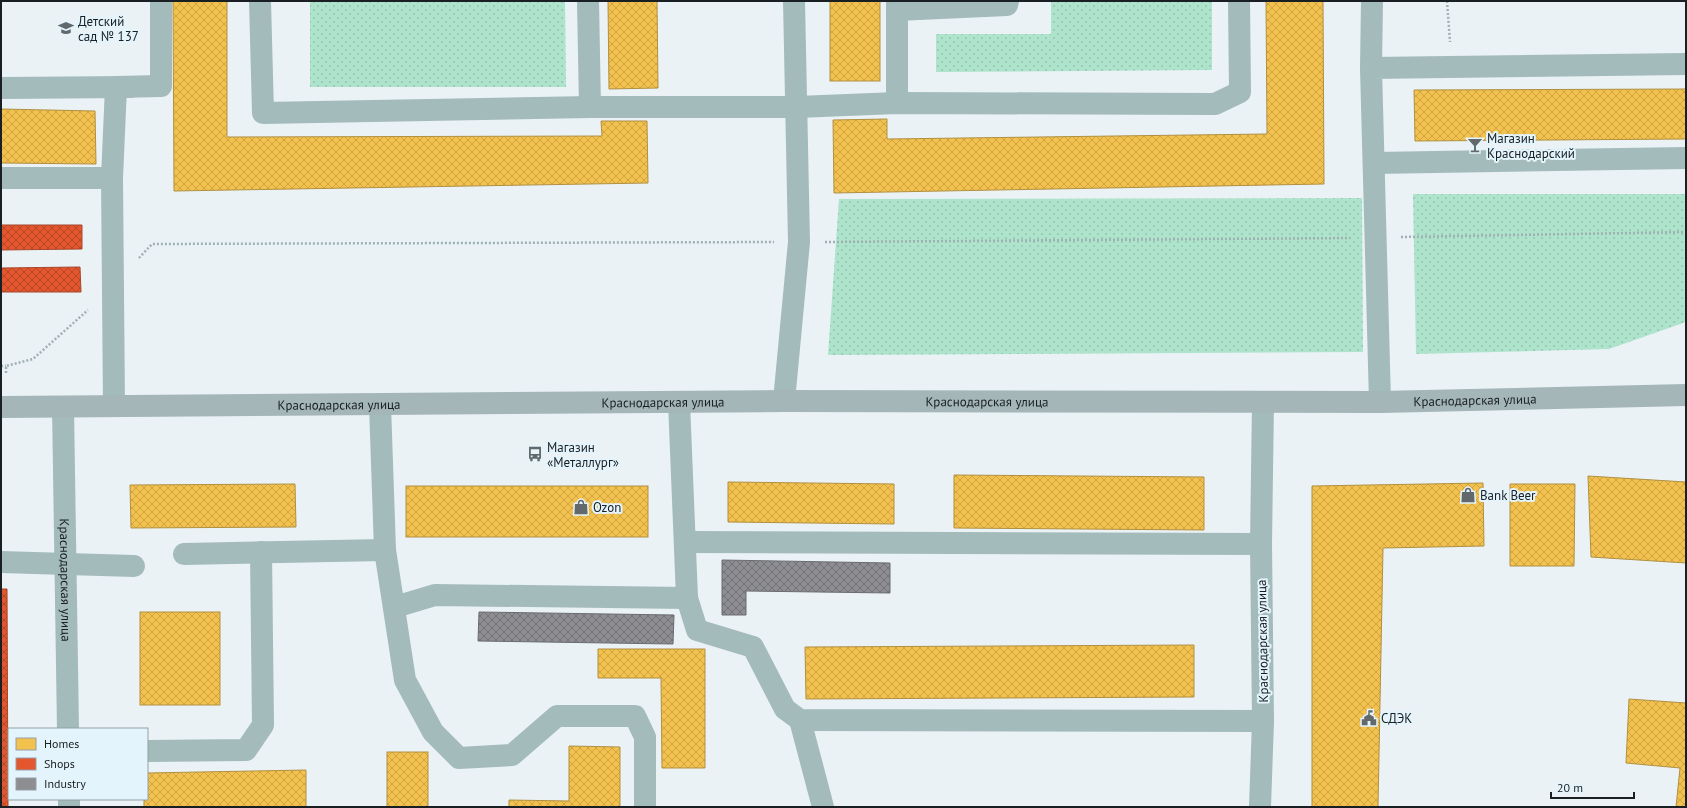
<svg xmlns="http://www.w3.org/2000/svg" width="1687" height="808" font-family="'PT Sans',sans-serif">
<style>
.park{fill:url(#park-dots)}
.homes{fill:url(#homes-cross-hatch);stroke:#b19041}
.shops{fill:url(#shops-cross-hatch);stroke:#a7462a}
.industry{fill:url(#industry-cross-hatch);stroke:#6a6c70}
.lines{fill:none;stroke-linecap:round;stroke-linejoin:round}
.path{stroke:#a0b1b3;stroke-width:2.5;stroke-dasharray:2 2;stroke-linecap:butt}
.minor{stroke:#a4bbbb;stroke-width:22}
.major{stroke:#a4b6b7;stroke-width:22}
.labels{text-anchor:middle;stroke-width:4;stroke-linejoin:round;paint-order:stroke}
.poi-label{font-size:13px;fill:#191f22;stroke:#e4f4fc;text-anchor:start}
.street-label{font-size:13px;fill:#191f22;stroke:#e4f4fc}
</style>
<defs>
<pattern id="park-dots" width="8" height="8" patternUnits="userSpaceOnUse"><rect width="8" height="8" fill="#aee3cc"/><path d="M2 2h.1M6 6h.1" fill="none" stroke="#95c2af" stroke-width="1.8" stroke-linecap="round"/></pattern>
<pattern id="homes-cross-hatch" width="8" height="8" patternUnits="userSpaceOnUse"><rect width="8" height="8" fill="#f2c14e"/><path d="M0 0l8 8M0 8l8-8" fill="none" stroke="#cfa544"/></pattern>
<pattern id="shops-cross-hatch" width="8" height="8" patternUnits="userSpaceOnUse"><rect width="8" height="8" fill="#e4572e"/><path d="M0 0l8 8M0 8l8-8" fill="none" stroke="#b84727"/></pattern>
<pattern id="industry-cross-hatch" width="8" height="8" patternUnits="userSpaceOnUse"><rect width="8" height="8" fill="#8d8d92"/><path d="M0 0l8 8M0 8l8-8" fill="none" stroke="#727377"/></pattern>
</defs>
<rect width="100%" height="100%" fill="#eaf2f6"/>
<g class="park">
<polygon points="310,1 565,1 566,87 310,87"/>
<polygon points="1051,1 1212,1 1212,70 936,72 936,34 1051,34"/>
<polygon points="1413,194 1686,194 1686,322 1609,349 1416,354"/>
<polygon points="1362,198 1363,352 828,355 839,199"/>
</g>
<g class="homes">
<polygon points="173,1 227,1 227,137 602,136 601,121 647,121 648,183 174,191"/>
<polygon points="608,1 657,1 658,88 609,89"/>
<rect x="830" y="1" width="50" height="80"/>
<polygon points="1266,1 1323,1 1324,184 834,193 833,120 887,119 887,139 1267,134"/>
<polygon points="1686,89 1686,139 1415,141 1414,90"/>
<polygon points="1,109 95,111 96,164 1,163"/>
<polygon points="954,475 1204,477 1204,530 954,528"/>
<polygon points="1588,476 1686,482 1686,563 1591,557"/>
<polygon points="728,482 894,484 894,524 728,522"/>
<polygon points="1483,483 1484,546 1383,548 1378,807 1312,807 1312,486"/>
<polygon points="295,484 296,527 131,528 130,485"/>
<polygon points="1510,484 1575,484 1574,566 1510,566"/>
<rect x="406" y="486" width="242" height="51"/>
<rect x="140" y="612" width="80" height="93"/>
<polygon points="1194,645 1194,697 806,699 805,647"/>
<polygon points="598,649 705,649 705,768 662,768 661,678 598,678"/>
<polygon points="1686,698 1686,807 1676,807 1680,768 1626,763 1629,699 1686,703"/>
<polygon points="569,746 620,747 620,807 509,807 509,800 569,801"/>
<rect x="387" y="752" width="41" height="55"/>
<polygon points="306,770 306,807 144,807 144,799 147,799 147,773"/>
</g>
<g class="shops">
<polygon points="1,225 82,225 82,249 1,250"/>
<polygon points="80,267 81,292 1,292 1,268"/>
<polygon points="1,589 7,589 8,807 1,807"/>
</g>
<g class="industry">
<polygon points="722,560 890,563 890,593 746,591 746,615 722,615"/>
<polygon points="479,612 674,615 673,644 478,641"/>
</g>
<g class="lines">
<g class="path">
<polyline points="1447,1 1450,42"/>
<polyline points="1401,237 1686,232"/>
<polyline points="825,242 1350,238"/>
<polyline points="139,258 152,244 774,242"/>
<polyline points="1,366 6,366"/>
<polyline points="6,373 6,366 33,359 88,310"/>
</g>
<g class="minor">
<polyline points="260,1 263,113 590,107 797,107 897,103 1215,104 1240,92 1239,1"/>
<polyline points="588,1 590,107"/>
<polyline points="897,1 897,103"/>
<polyline points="897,10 1007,5 1008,1"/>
<polyline points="1371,68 1372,1"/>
<polyline points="1,88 130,87"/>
<polyline points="1374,163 1686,158"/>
<polyline points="1,178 112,178"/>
<polyline points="784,401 799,242 794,1"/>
<polyline points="679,402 687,598 697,630 753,647 785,709 800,720 1263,721"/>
<polyline points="1380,402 1371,68 1686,64"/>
<polyline points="380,405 385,550 405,680 433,732 459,758 512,755 557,716 635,716 645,737 645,807"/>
<polyline points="114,406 112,178 116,87 161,86 161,1"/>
<path id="s1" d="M 63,407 L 68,729"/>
<polyline points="685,542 1261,544"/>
<polyline points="184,554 385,550"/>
<polyline points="1,562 134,566"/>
<polyline points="395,607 435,595 687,598"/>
<polyline points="800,720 823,807"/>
<polyline points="147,751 246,750 263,725 261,552"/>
<polyline points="69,799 69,807"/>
<polyline points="1260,807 1263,721 1261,544 1263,402"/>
</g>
<path class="major" id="s2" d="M 1,407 L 784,401 L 1380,402 L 1686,395"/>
</g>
<defs>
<g id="school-bare" transform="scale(1.2)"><path d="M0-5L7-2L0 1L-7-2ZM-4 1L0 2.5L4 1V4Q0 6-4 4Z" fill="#62696c" stroke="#e4f4fc" stroke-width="2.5" paint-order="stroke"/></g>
<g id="bar-bare" transform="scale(1.2)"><path d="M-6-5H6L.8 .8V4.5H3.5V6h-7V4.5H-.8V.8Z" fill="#62696c" stroke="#e4f4fc" stroke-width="2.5" paint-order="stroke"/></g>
<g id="bus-bare" transform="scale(1.2)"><path d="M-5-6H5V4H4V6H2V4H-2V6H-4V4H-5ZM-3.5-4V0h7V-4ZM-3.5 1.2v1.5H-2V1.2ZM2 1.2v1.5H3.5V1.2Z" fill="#62696c" stroke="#e4f4fc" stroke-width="2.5" paint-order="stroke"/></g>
<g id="shop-bare" transform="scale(1.2)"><path d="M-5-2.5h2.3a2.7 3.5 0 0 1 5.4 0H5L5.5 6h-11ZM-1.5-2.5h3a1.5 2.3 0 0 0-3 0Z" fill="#62696c" stroke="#e4f4fc" stroke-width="2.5" paint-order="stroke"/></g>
<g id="civic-bare" transform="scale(1.2)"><path d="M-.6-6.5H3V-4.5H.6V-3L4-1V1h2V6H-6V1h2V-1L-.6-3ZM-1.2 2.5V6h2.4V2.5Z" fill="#62696c" stroke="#e4f4fc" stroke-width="2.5" paint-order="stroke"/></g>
</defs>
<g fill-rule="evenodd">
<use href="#school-bare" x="66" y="28"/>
<use href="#bar-bare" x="1475" y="145"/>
<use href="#bus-bare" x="535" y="454"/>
<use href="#shop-bare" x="1468" y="495"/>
<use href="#shop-bare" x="581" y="507"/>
<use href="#civic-bare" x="1369" y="718"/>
</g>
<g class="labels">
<g class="poi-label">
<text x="78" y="26">Детский<tspan x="78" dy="15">сад № 137</tspan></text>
<text x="1487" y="143">Магазин<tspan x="1487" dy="15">Краснодарский</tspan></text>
<text x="547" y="452">Магазин<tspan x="547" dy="15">«Металлург»</tspan></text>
<text x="1480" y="500">Bank Beer</text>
<text x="593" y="512">Ozon</text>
<text x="1381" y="723">СДЭК</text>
</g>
<g class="street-label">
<text dy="5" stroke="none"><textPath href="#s2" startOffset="1474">Краснодарская улица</textPath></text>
<text dy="5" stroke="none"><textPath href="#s2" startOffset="662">Краснодарская улица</textPath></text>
<text dy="5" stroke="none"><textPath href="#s2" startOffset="986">Краснодарская улица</textPath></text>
<text dy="5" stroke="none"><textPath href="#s2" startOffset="338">Краснодарская улица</textPath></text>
<text dy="5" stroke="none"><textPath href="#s1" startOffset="173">Краснодарская улица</textPath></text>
<text transform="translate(1262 641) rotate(-91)" y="5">Краснодарская улица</text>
</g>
</g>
<rect width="1687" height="808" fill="none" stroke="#191f22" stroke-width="4"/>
<rect x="8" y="728" width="140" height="72" fill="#e4f4fc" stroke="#939fa5"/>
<rect x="16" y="738" width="20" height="12" fill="#f2c14e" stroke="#939fa5"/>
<text x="44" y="748" font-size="12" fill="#191f22">Homes</text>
<rect x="16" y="758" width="20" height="12" fill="#e4572e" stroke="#939fa5"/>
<text x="44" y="768" font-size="12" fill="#191f22">Shops</text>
<rect x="16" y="778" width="20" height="12" fill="#8d8d92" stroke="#939fa5"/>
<text x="44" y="788" font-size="12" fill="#191f22">Industry</text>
<path d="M1551 792v6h83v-6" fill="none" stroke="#191f22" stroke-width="2"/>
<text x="1557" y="792" font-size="12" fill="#191f22" stroke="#e4f4fc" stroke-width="3" paint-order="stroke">20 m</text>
</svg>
